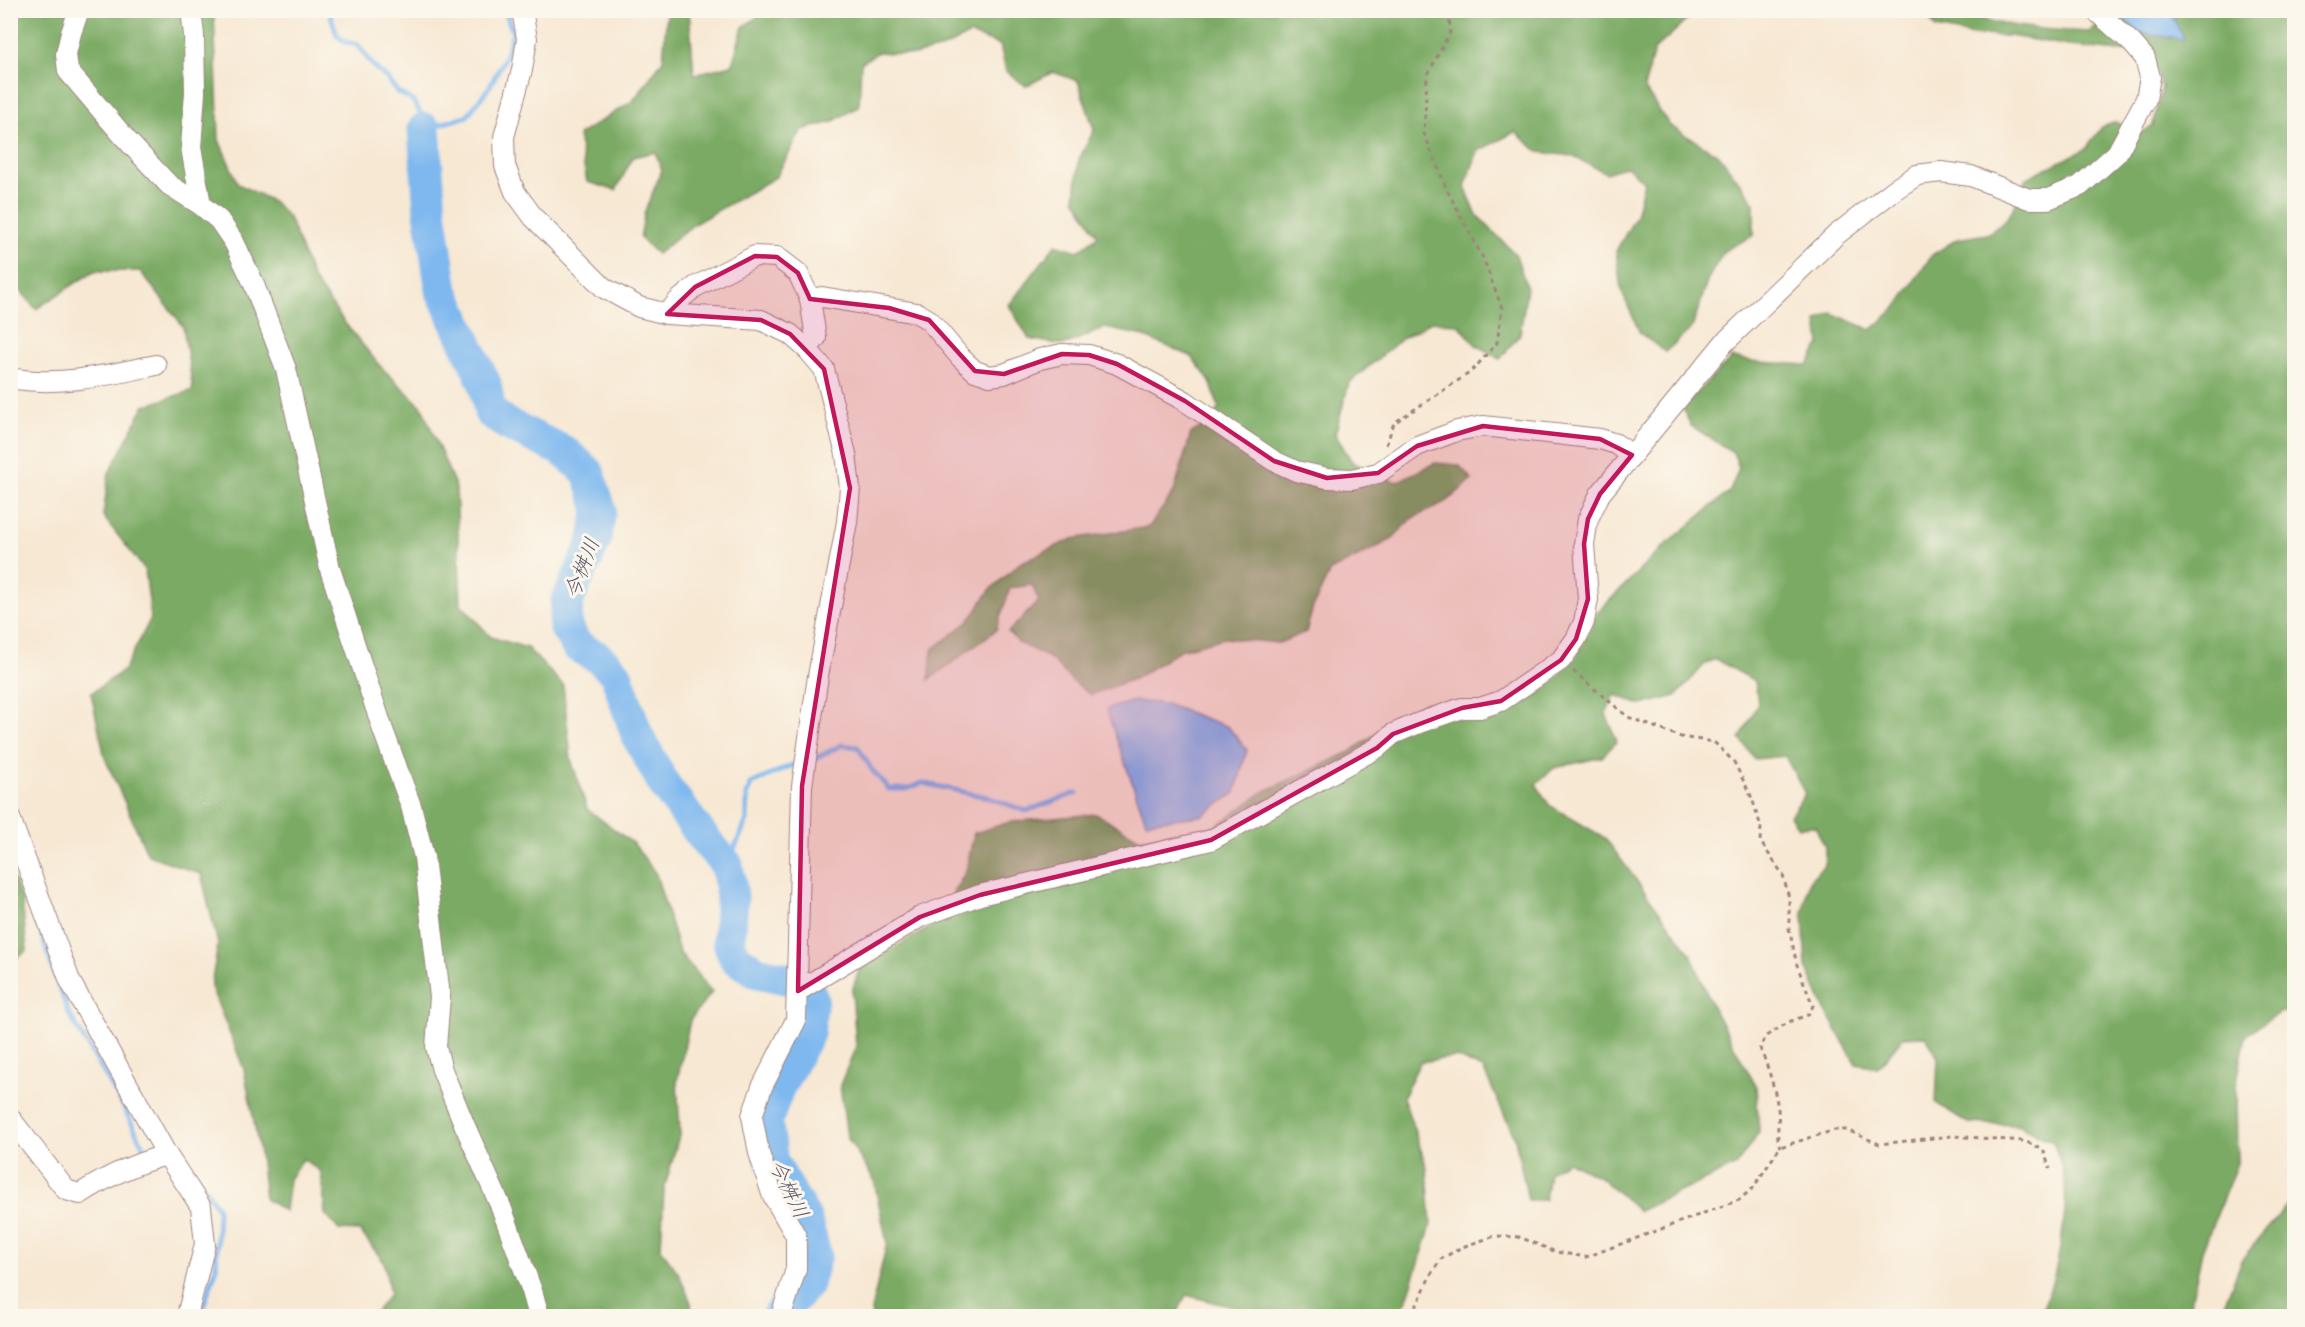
<svg xmlns="http://www.w3.org/2000/svg" width="2305" height="1327" font-family="Sriracha,'Klee One',sans-serif">
<style>
.forest{fill:#7aaa64;stroke:#626448;stroke-width:1.5}
.water{fill:#7eb8ef;stroke:#646c8d;stroke-width:1.5}
.lines{fill:none;stroke-linecap:round;stroke-linejoin:round}
.stream{stroke:#7eb8ef;stroke-width:5}
.river{stroke:#7eb8ef;stroke-width:33}
.street-casing{stroke:#a0847f;stroke-width:22}
.path{stroke:#a0847f;stroke-width:3;stroke-dasharray:4.5 4.5;stroke-linecap:butt}
.street{stroke:#fff;stroke-width:20}
.marked{fill:#c2185b;fill-opacity:0.2;stroke:#c2185b;stroke-width:4.5;stroke-linejoin:round}
.labels{text-anchor:middle;stroke-width:6;stroke-linejoin:round;paint-order:stroke}
.water-label{font-size:21px;font-style:italic;fill:#5c5570;stroke:#fbf7ec}
</style>
<rect width="100%" height="100%" fill="#fbf7ec"/>
<filter id="ink" filterUnits="userSpaceOnUse"><feTurbulence type="fractalNoise" baseFrequency=".0167" numOctaves="2"/><feDisplacementMap in="SourceGraphic" scale="12" xChannelSelector="R" yChannelSelector="G"/><feConvolveMatrix kernelMatrix="1 2 1 2 8 2 1 2 1" color-interpolation-filters="sRGB"/></filter>
<filter id="wash" filterUnits="userSpaceOnUse"><feTurbulence type="fractalNoise" baseFrequency=".008" numOctaves="4" result="noise"/><feDisplacementMap in="SourceGraphic" scale="24" xChannelSelector="R" yChannelSelector="G"/><feGaussianBlur stdDeviation="1.35" result="paint"/><feColorMatrix in="noise" values="0 0 0 0 0 0 0 0 0 0 0 0 0 0 0 0 0 1.4 0 .05"/><feComposite in="paint" operator="in"/></filter>
<g filter="url(#wash)">
<rect width="100%" height="100%" fill="#f7e8d3"/>
<g class="forest">
<polygon points="10,11 214,11 219,140 238,184 274,202 289,218 313,279 344,322 380,366 422,407 456,488 461,604 491,637 527,648 563,685 571,759 587,809 634,844 656,874 679,952 712,992 690,1020 677,1081 680,1132 664,1190 661,1249 679,1274 691,1303 692,1316 369,1316 374,1314 390,1294 384,1262 360,1231 339,1230 325,1214 321,1172 303,1159 289,1179 285,1211 265,1199 260,1154 244,1069 211,987 218,944 201,874 148,855 105,758 91,693 124,670 151,618 145,570 103,516 109,473 144,406 193,390 183,326 140,271 94,271 36,309 11,279"/>
<polygon points="667,11 689,11 694,74 732,65 743,27 766,11 1697,11 1654,50 1644,88 1670,126 1719,155 1754,202 1754,235 1724,251 1708,279 1692,328 1665,352 1640,333 1621,290 1616,251 1636,216 1644,182 1627,166 1606,173 1572,156 1539,152 1515,132 1478,151 1465,186 1476,214 1516,255 1527,288 1520,334 1500,359 1476,345 1459,325 1432,321 1404,337 1349,383 1335,434 1352,462 1396,482 1435,463 1459,465 1472,480 1447,501 1411,519 1391,540 1330,571 1313,607 1306,632 1279,643 1224,638 1180,650 1136,678 1091,695 1073,682 1050,658 1020,644 1008,632 1039,601 1032,585 1010,588 996,630 929,680 932,650 969,621 990,590 1020,563 1072,539 1149,527 1174,492 1191,433 1210,423 1219,408 1210,381 1191,356 1140,335 1105,328 1064,345 1029,339 1009,305 1056,244 1078,251 1098,236 1075,198 1079,159 1094,130 1078,81 1053,72 1026,86 1006,71 1000,45 970,34 943,48 914,55 878,52 861,63 859,106 832,122 802,130 776,177 694,224 657,254 640,238 645,211 662,170 655,152 633,157 616,190 587,182 578,135 633,101 663,60"/>
<path d="M 1931,11 C 1951,11 1967,16 1986,20 C 2020,28 2055,31 2089,32 L 2099,24 L 2099,11 L 2294,11 L 2294,1014 L 2280,1012 L 2246,1035 L 2236,1086 L 2237,1163 L 2202,1251 L 2188,1316 L 2038,1316 C 2056,1289 2068,1215 2065,1182 C 2064,1169 2057,1154 2053,1142 L 2017,1125 L 1968,1123 L 1936,1103 L 1938,1058 L 1926,1036 L 1903,1037 L 1878,1068 L 1856,1064 L 1825,1010 L 1806,967 L 1803,912 L 1809,881 L 1825,864 L 1825,847 L 1815,826 L 1798,827 L 1790,816 L 1805,794 L 1785,756 L 1755,759 L 1740,739 L 1758,704 L 1755,681 L 1715,659 L 1705,664 L 1676,696 L 1641,705 L 1615,695 L 1606,714 L 1617,741 L 1602,757 L 1554,768 L 1536,784 L 1549,805 L 1605,838 L 1691,954 L 1713,1008 L 1756,1086 L 1759,1132 L 1737,1165 L 1639,1211 L 1600,1177 L 1567,1161 L 1549,1173 L 1545,1200 L 1528,1200 L 1515,1138 L 1483,1069 L 1456,1057 L 1420,1062 L 1403,1097 L 1427,1168 L 1431,1226 L 1406,1302 L 1396,1316 L 1258,1316 L 1257,1313 L 1186,1295 L 1176,1316 L 872,1316 L 871,1311 L 887,1243 L 874,1180 L 847,1137 L 840,1085 L 856,1046 L 852,991 L 860,967 L 936,924 L 966,871 L 974,833 L 1010,822 L 1096,814 L 1140,839 L 1215,827 L 1263,792 L 1350,752 L 1391,723 L 1426,702 L 1455,719 L 1503,716 L 1546,689 L 1576,658 L 1598,612 L 1662,548 L 1730,491 L 1739,468 L 1733,452 L 1691,426 L 1682,407 L 1732,358 L 1759,362 L 1808,365 L 1820,344 L 1817,321 L 1832,313 L 1871,330 L 1896,308 L 1932,255 L 1957,239 L 1987,234 L 2004,222 L 2014,208 L 2026,178 L 2086,149 L 2102,127 L 2116,122 L 2140,134 L 2153,125 L 2162,88 L 2154,60 L 2130,52 L 2070,46 L 2010,36 L 1973,35 L 1936,28 L 1926,14 Z"/>
<polygon points="11,872 22,901 27,951 12,961 10,961"/>
<polygon points="2292,1199 2294,1199 2294,1316 2219,1316 2243,1258"/>
</g>
<g class="water">
<polygon points="2114,11 2163,11 2172,15 2184,40 2140,33"/>
<polygon points="1134,701 1166,704 1228,727 1247,750 1235,793 1201,816 1146,822 1106,709"/>
</g>
<g class="lines">
<g class="stream">
<polyline points="329,10 337,35 345,42 358,45 374,67 389,80 397,92 412,100 420,112 424,129 467,116 490,86 505,57 513,33 505,10"/>
<polyline points="810,761 842,745 858,747 872,770 889,789 907,789 922,783 987,797 1026,811 1077,793"/>
<polyline points="15,860 68,1012 120,1100 147,1154"/>
<polyline points="727,865 747,820 747,795 751,784 790,766 801,763"/>
<polyline points="191,1174 204,1186 218,1209 216,1270 200,1316"/>
</g>
<g class="river">
<polyline points="424,129 430,212 442,291 485,384 490,412 507,424 563,451 588,472 600,509 595,540 567,602 565,626 577,646 599,658 616,674 637,735 665,786 705,840 727,865 732,896 729,942 735,958 757,972 789,979"/>
<polyline points="778,1316 807,1284 815,1254 805,1218 772,1162 766,1121 778,1088 808,1033 812,998 807,988"/>
</g>
</g>
</g>
<g filter="url(#ink)">
<g class="lines">
<g class="street-casing">
<g id="street">
<polyline points="79,10 71,33 66,54 68,71 125,138 169,185 201,205 219,220 234,242 253,282 286,369 330,569 383,730 411,806 424,857 440,997 436,1047 442,1070 465,1126 501,1207 532,1291 539,1316"/>
<polyline points="191,10 194,35 195,93 191,147 201,205"/>
<polyline points="522,10 527,39 522,70 504,137 505,166 515,192 534,218 604,288 639,307 667,314 761,320 790,334 807,349 824,369 846,454 850,488 847,522 818,676 802,786 796,1020 762,1087 752,1116 759,1153 772,1194 796,1236 796,1269 781,1316"/>
<polyline points="810,299 822,297 917,313 929,320 961,358 975,371 990,376 1004,374 1040,359 1062,354 1089,355 1117,364 1185,401 1274,461 1296,471 1327,478 1352,479 1378,473 1417,446 1457,431 1483,426 1600,439 1616,444 1632,455"/>
<polyline points="667,314 678,301 695,287 755,256 777,257 798,273 810,299 816,338 807,349"/>
<path d="M 10,378 C 58,387 109,375 156,365"/>
<polyline points="10,818 70,981 167,1155 201,1207 205,1244 187,1316"/>
<polyline points="798,991 920,917 980,895 1211,840 1377,748 1393,734 1419,723 1462,708 1480,708 1501,701 1561,660 1576,639 1584,622 1588,599 1584,544 1588,519 1600,494 1724,343 1836,235 1894,190 1917,175 1941,172 1971,176 2029,199 2048,199 2080,186 2117,153 2146,99 2150,77 2145,58 2132,43 2095,10"/>
<path d="M 10,1118 L 66,1190 L 80,1194 C 108,1176 135,1163 167,1155"/>
</g>
</g>
<g class="path">
<polyline points="1386,445 1394,423 1471,372 1497,343 1502,308 1483,258 1447,190 1424,133 1427,76 1450,32 1449,10"/>
<path d="M 1573,671 L 1628,717 L 1681,737 L 1714,742 L 1734,762 L 1752,798 L 1761,827 L 1760,841 L 1783,875 L 1789,898 L 1789,928 L 1797,965 L 1813,1006 L 1808,1015 L 1791,1021 L 1766,1036 L 1760,1048 C 1768,1067 1775,1088 1778,1109 C 1780,1122 1775,1134 1780,1147"/>
<polyline points="1412,1316 1431,1274 1441,1259 1462,1247 1495,1236 1519,1237 1556,1252 1586,1257 1739,1200 1753,1188 1780,1147 1835,1130 1847,1130 1879,1144 1952,1136 2024,1141 2043,1149 2050,1169"/>
</g>
<use href="#street" class="street"/>
</g>
</g>
<path class="marked" d="M 755,256 L 777,257 L 798,273 L 810,299 L 889,308 L 929,320 L 975,371 L 1004,374 L 1062,354 L 1089,355 L 1117,364 L 1185,401 L 1274,461 L 1327,478 L 1378,473 L 1417,446 L 1483,426 L 1600,439 L 1632,455 L 1600,494 L 1588,519 L 1584,544 L 1588,599 L 1576,639 L 1561,660 L 1501,701 L 1462,708 L 1393,734 L 1377,748 L 1211,840 L 980,895 L 920,917 L 798,991 L 802,786 L 850,488 L 824,369 L 790,334 L 761,320 L 667,314 L 695,287 Z"/>
<g class="labels">
<g class="water-label">
<text transform="translate(582 568) rotate(-69)" y="7">今桝川</text>
<text transform="translate(789 1189) rotate(64)" y="7">今桝川</text>
</g>
</g>
<rect width="2305" height="1327" fill="none" stroke="#fbf7ec" stroke-width="36"/>
</svg>
